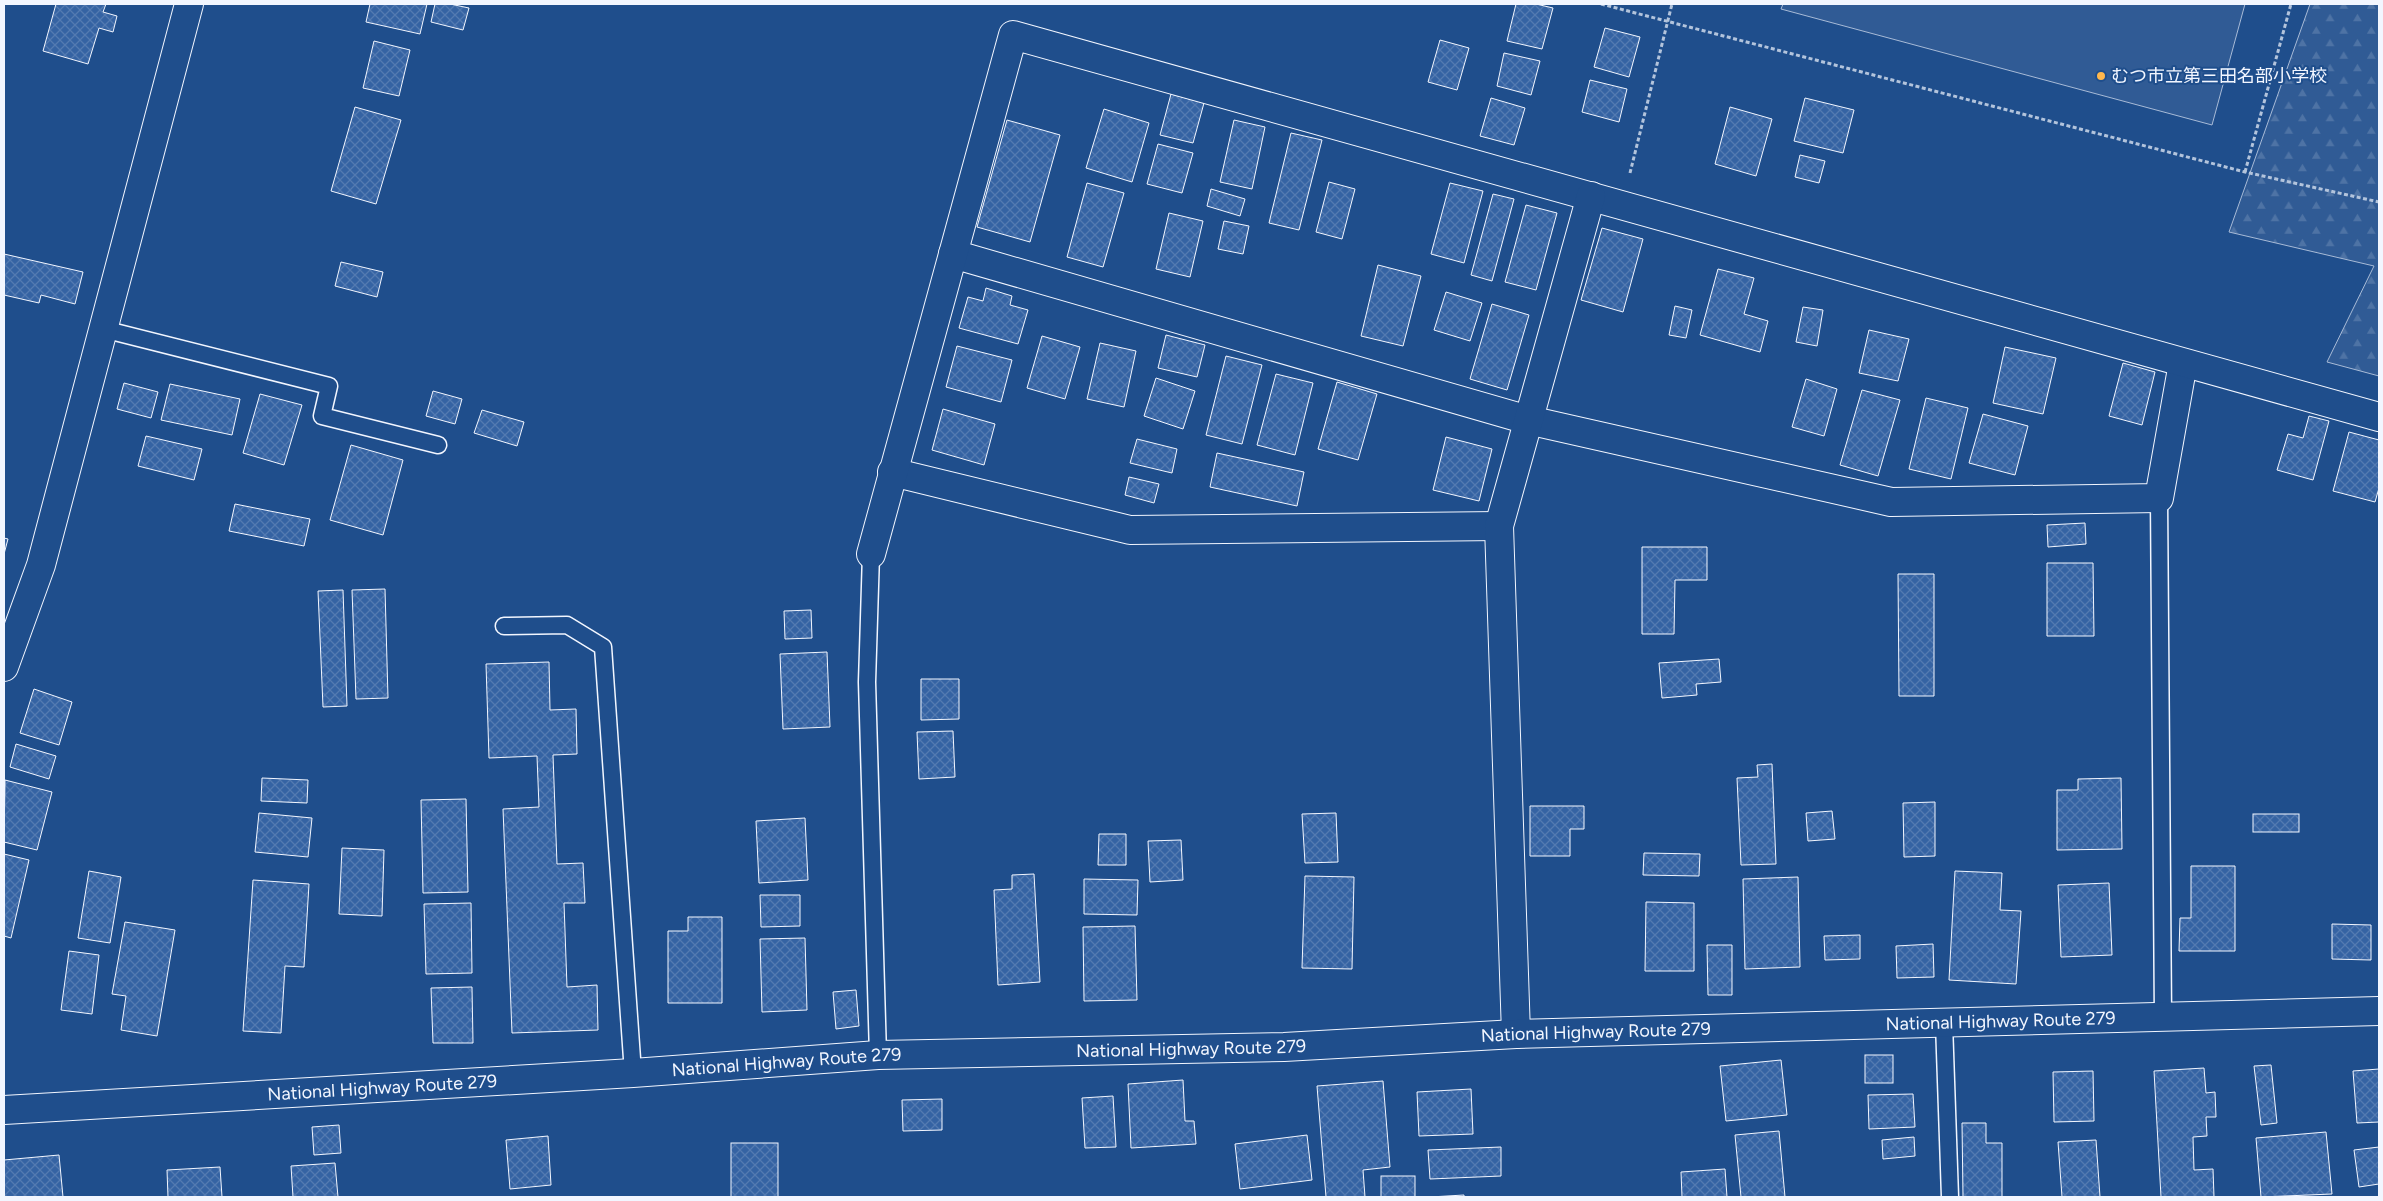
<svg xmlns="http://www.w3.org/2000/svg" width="2383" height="1201" font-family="Figtree,'Noto Sans JP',sans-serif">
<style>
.built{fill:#305b95;stroke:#a8bbd7}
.forest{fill:url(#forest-firs);stroke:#a8bbd7}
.building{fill:url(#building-cross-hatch);stroke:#f2f6ff}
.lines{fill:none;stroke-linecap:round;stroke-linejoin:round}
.lane-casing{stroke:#f2f6ff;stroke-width:19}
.street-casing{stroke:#f2f6ff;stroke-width:30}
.highway-casing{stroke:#f2f6ff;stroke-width:30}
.path{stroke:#b3c4dc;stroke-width:3;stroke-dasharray:4 2.5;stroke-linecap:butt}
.lane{stroke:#1f4e8c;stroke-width:16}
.street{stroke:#1f4e8c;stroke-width:28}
.highway{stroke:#1f4e8c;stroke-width:28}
.poi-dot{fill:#ffb74d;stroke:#1f4e8c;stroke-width:2}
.labels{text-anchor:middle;stroke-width:4;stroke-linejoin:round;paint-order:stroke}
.poi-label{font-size:18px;fill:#f2f6ff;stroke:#1f4e8c;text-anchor:start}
.street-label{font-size:18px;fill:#f2f6ff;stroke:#1f4e8c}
</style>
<defs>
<pattern id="forest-firs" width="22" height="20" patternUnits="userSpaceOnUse" patternTransform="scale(1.25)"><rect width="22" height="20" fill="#305b95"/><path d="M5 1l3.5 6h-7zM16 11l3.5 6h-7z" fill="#4e73a5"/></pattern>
<pattern id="building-cross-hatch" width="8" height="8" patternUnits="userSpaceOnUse" patternTransform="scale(1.25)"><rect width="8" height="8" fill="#3563a3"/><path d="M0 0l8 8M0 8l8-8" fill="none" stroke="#537ab1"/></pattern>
</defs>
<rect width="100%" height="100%" fill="#1f4e8c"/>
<polygon class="built" points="1783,4 2245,4 2212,125 1781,9"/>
<polygon class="forest" points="2310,4 2379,4 2379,376 2327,362 2374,266 2229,232"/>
<g class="building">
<polygon points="56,4 106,4 103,12 117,16 113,32 99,28 88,64 43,51"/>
<polygon points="370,4 427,4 420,34 366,22"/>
<polygon points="435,4 450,4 469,8 463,30 431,22"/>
<polygon points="1516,4 1536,4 1553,8 1542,49 1507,41"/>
<polygon points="1605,28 1640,37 1629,77 1594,67"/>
<polygon points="1440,40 1469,48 1457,90 1428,82"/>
<polygon points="374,41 410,50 399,96 363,88"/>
<polygon points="1504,53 1540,61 1531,95 1497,86"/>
<polygon points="1590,80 1627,89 1619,122 1582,112"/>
<polygon points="1171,94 1204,103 1193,143 1160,135"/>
<polygon points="1491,98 1525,108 1514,145 1480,136"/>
<polygon points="1805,98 1854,110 1843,153 1794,141"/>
<polygon points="355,107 401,120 376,204 331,191"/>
<polygon points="1730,107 1772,119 1756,176 1715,164"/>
<polygon points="1104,109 1149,123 1132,182 1086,168"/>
<polygon points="1007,120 1060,135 1030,242 977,227"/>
<polygon points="1234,120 1265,127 1252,189 1220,182"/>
<polygon points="1291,133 1322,140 1299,230 1269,223"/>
<polygon points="1158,144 1193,153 1182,193 1147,184"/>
<polygon points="1800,155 1825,161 1819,183 1795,177"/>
<polygon points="1329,182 1355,189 1342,239 1316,232"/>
<polygon points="1087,183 1124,193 1103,267 1067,257"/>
<polygon points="1450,183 1483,191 1464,263 1431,254"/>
<polygon points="1211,189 1245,199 1240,216 1207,206"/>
<polygon points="1493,194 1514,199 1492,281 1471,275"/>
<polygon points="1526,205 1557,213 1536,290 1505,282"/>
<polygon points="1169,213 1203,221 1190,277 1156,269"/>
<polygon points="1224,221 1249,226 1243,254 1218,249"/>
<polygon points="1602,228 1643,239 1623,312 1581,300"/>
<polygon points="4,254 83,272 75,304 41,295 39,303 4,295"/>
<polygon points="341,262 383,272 377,297 335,286"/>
<polygon points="1378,265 1421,276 1403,346 1361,336"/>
<polygon points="1718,269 1754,278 1744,314 1768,321 1760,352 1700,335"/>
<polygon points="986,288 1012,296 1010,305 1028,310 1018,344 959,328 968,297 983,301"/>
<polygon points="1446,292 1482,303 1470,341 1434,330"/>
<polygon points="1492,304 1529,315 1507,390 1470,379"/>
<polygon points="1675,306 1692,310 1686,338 1669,335"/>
<polygon points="1803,307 1823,310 1817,346 1796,342"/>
<polygon points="1869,330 1909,339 1898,381 1859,373"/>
<polygon points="1166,335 1205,345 1197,377 1158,368"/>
<polygon points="1042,336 1080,347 1065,399 1027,388"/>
<polygon points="1100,343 1136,351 1124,407 1087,399"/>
<polygon points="957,346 1012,360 1001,402 946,387"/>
<polygon points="2005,347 2056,358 2043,414 1993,403"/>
<polygon points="1226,356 1262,365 1242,444 1206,435"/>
<polygon points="2123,363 2155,372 2142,425 2109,416"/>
<polygon points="1276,374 1313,383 1295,455 1257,445"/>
<polygon points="1156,378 1195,391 1183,429 1144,416"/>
<polygon points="1806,379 1837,389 1824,436 1792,427"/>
<polygon points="1337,382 1377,394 1358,460 1318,449"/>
<polygon points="124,383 158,392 151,418 117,409"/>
<polygon points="170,384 240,399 232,435 161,420"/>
<polygon points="1862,390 1900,400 1878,476 1840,465"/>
<polygon points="433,391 462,399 455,424 426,416"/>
<polygon points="260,394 302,405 284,465 243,453"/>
<polygon points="1926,398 1968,408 1951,479 1909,469"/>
<polygon points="943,409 995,424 984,465 932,450"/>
<polygon points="482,410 524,422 517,446 474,433"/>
<polygon points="1983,414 2028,426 2015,475 1969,463"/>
<polygon points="2309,416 2329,421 2313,480 2277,470 2288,434 2303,438"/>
<polygon points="2349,432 2379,440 2379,488 2375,502 2333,491"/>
<polygon points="146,436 202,449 194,480 138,466"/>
<polygon points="1446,437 1492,449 1479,501 1433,490"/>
<polygon points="1137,439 1177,449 1172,473 1130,463"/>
<polygon points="351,445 403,460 383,535 330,520"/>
<polygon points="1217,453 1304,472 1297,506 1210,487"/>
<polygon points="1129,477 1159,484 1154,503 1125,495"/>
<polygon points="235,504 310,519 304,546 229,531"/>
<polygon points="2085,523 2086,544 2048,547 2047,525"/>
<polygon points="4,538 8,539 4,554"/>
<polygon points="1642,547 1707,547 1707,580 1675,580 1674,634 1642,634"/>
<polygon points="2047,563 2093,563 2094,636 2047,636"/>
<polygon points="1898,574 1934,574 1934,696 1899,696"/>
<polygon points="385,589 388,698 356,699 352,590"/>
<polygon points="343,590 347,706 323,707 318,591"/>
<polygon points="811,610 812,638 785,639 784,611"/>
<polygon points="827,652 830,727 783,729 780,654"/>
<polygon points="1719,659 1721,682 1696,684 1697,695 1662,698 1659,663"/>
<polygon points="549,662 550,710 576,709 577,754 553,755 557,864 583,863 585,903 564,903 567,987 597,985 598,1030 512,1033 503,809 539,807 537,756 489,758 486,664"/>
<polygon points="921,679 959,679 959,719 921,720"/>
<polygon points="34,689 72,702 59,745 20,733"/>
<polygon points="953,731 955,777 919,779 917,732"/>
<polygon points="16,744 56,756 49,779 10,767"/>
<polygon points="1772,764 1776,864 1741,865 1737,778 1758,777 1757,765"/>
<polygon points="262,778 308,780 307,803 261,801"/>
<polygon points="2121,778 2122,849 2057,850 2057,790 2078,790 2078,779"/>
<polygon points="5,780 52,792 37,850 4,842"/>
<polygon points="466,799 468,892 423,893 421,800"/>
<polygon points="1935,802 1935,856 1904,857 1903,803"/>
<polygon points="1530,806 1584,806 1584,829 1570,829 1570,856 1530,856"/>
<polygon points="1832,811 1835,839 1808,841 1806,813"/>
<polygon points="259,813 312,818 308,857 255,852"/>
<polygon points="1336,813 1338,862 1305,863 1302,814"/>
<rect x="2253" y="814" width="46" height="18"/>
<polygon points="805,818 808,880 759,883 756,821"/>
<polygon points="1099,834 1126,834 1126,865 1098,865"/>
<polygon points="1181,840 1183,880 1150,882 1148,841"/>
<polygon points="342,848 384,850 382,916 339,914"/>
<polygon points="1644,853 1700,854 1699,876 1643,875"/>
<polygon points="4,854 29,860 11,938 4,936"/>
<polygon points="2191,866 2235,866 2235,951 2179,951 2180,918 2191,918"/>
<polygon points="89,871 121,877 110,943 78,938"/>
<polygon points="1955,871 2002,873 2000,910 2021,911 2016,984 1949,980"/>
<polygon points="1034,874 1040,982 998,985 994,890 1012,889 1012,875"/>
<polygon points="1305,876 1354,877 1352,969 1302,968"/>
<polygon points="1798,877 1800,967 1745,969 1743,879"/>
<polygon points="1084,879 1138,880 1137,915 1084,914"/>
<polygon points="253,880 309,884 304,967 285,966 281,1033 243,1031"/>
<polygon points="2109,883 2112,955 2061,957 2058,885"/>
<polygon points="760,895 800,895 800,926 761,927"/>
<polygon points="1646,902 1694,903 1694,971 1645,971"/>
<polygon points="471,903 472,973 426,974 424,904"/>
<polygon points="688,917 722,917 722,1003 668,1003 668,931 688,931"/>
<polygon points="125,922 175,930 157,1036 121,1030 126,996 112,994"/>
<polygon points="2332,924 2371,925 2371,960 2332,959"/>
<polygon points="1135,926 1137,1000 1084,1001 1083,927"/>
<polygon points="1860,935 1860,959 1825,960 1824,936"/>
<polygon points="805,938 807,1010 762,1012 760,939"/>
<polygon points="1933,944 1934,977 1897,978 1896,946"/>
<polygon points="1707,945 1732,945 1732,995 1708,995"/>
<polygon points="69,951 99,955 92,1014 61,1010"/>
<polygon points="472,987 473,1043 433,1043 431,988"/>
<polygon points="856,990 859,1026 836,1029 833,992"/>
<rect x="1865" y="1055" width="28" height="28"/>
<polygon points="1781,1060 1787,1115 1726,1121 1720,1066"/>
<polygon points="2271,1065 2277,1123 2261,1125 2254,1066"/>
<polygon points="2204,1068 2206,1093 2215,1092 2216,1117 2206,1117 2207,1136 2193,1137 2194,1170 2213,1169 2214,1197 2161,1197 2154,1071"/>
<polygon points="2379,1069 2379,1122 2357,1123 2353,1071"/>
<polygon points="2093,1071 2094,1121 2054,1122 2053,1072"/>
<polygon points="1183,1080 1185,1121 1194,1121 1196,1144 1131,1148 1128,1084"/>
<polygon points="1383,1081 1390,1167 1363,1170 1365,1197 1326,1197 1317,1086"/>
<polygon points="1471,1089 1473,1134 1419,1136 1417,1092"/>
<polygon points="1913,1094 1915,1127 1869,1129 1868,1095"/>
<polygon points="1113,1096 1116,1147 1085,1148 1082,1098"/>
<polygon points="942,1099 942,1130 903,1131 902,1100"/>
<polygon points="1962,1123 1986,1123 1986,1143 2002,1143 2002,1197 1963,1197"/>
<polygon points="339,1125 341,1153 314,1155 312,1127"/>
<polygon points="1779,1131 1785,1197 1741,1197 1735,1135"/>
<polygon points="2326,1132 2332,1194 2261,1197 2256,1138"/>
<polygon points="1307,1135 1312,1180 1240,1189 1235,1144"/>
<polygon points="548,1136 551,1185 510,1189 506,1140"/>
<polygon points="1914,1137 1915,1156 1883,1159 1882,1140"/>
<polygon points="2096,1140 2100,1197 2062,1197 2058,1142"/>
<rect x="731" y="1143" width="47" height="54"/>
<polygon points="1501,1147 1501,1176 1430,1179 1428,1150"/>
<polygon points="2379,1147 2379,1184 2359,1187 2354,1150"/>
<polygon points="59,1155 63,1197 4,1197 4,1160"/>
<polygon points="335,1163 338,1197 293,1197 291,1166"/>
<polygon points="220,1167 222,1197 168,1197 167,1170"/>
<polygon points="1725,1169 1727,1197 1682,1197 1681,1172"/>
<rect x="1381" y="1176" width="34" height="21"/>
<polygon points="1464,1195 1464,1197 1430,1197"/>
</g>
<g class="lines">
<g class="lane-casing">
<g id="lane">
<polyline points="103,329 329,386 322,416 438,445"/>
<polyline points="2159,498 2163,1019"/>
<polyline points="871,554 867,682 878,1055"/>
<polyline points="504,626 567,625 603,647 633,1073"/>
<polyline points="1944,1023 1950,1197"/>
</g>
</g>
<g class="street-casing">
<g id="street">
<polyline points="953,254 1528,420 1891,502 2159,498 2183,363"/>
<polyline points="892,472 1130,530 1499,526"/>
<polyline points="871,554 1013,35 2379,417"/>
<polyline points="4,667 41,565 189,4"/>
<polyline points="1516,1034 1499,526 1591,196"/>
</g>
</g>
<g class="highway-casing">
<g id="highway">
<path id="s1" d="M 4,1110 L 633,1073 L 878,1055 L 1284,1047 L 1516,1034 L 2379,1011"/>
</g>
</g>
<g class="path">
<polyline points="1601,4 2245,172 2379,202"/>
<polyline points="2245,172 2291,4"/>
<polyline points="1630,173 1672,4"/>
</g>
<use href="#lane" class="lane"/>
<use href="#street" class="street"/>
<use href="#highway" class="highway"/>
</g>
<circle class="poi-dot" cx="2101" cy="76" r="5"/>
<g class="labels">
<g class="poi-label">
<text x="2111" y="82">むつ市立第三田名部小学校</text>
</g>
<g class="street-label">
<text dy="6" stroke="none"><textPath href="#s1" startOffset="1999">National Highway Route 279</textPath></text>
<text dy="6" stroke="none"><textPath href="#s1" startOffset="1594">National Highway Route 279</textPath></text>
<text dy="6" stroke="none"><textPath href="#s1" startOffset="1189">National Highway Route 279</textPath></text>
<text dy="6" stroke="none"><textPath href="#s1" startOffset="784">National Highway Route 279</textPath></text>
<text dy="6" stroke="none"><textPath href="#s1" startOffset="379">National Highway Route 279</textPath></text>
</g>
</g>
<rect width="2383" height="1201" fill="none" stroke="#f2f6ff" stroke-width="10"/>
</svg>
